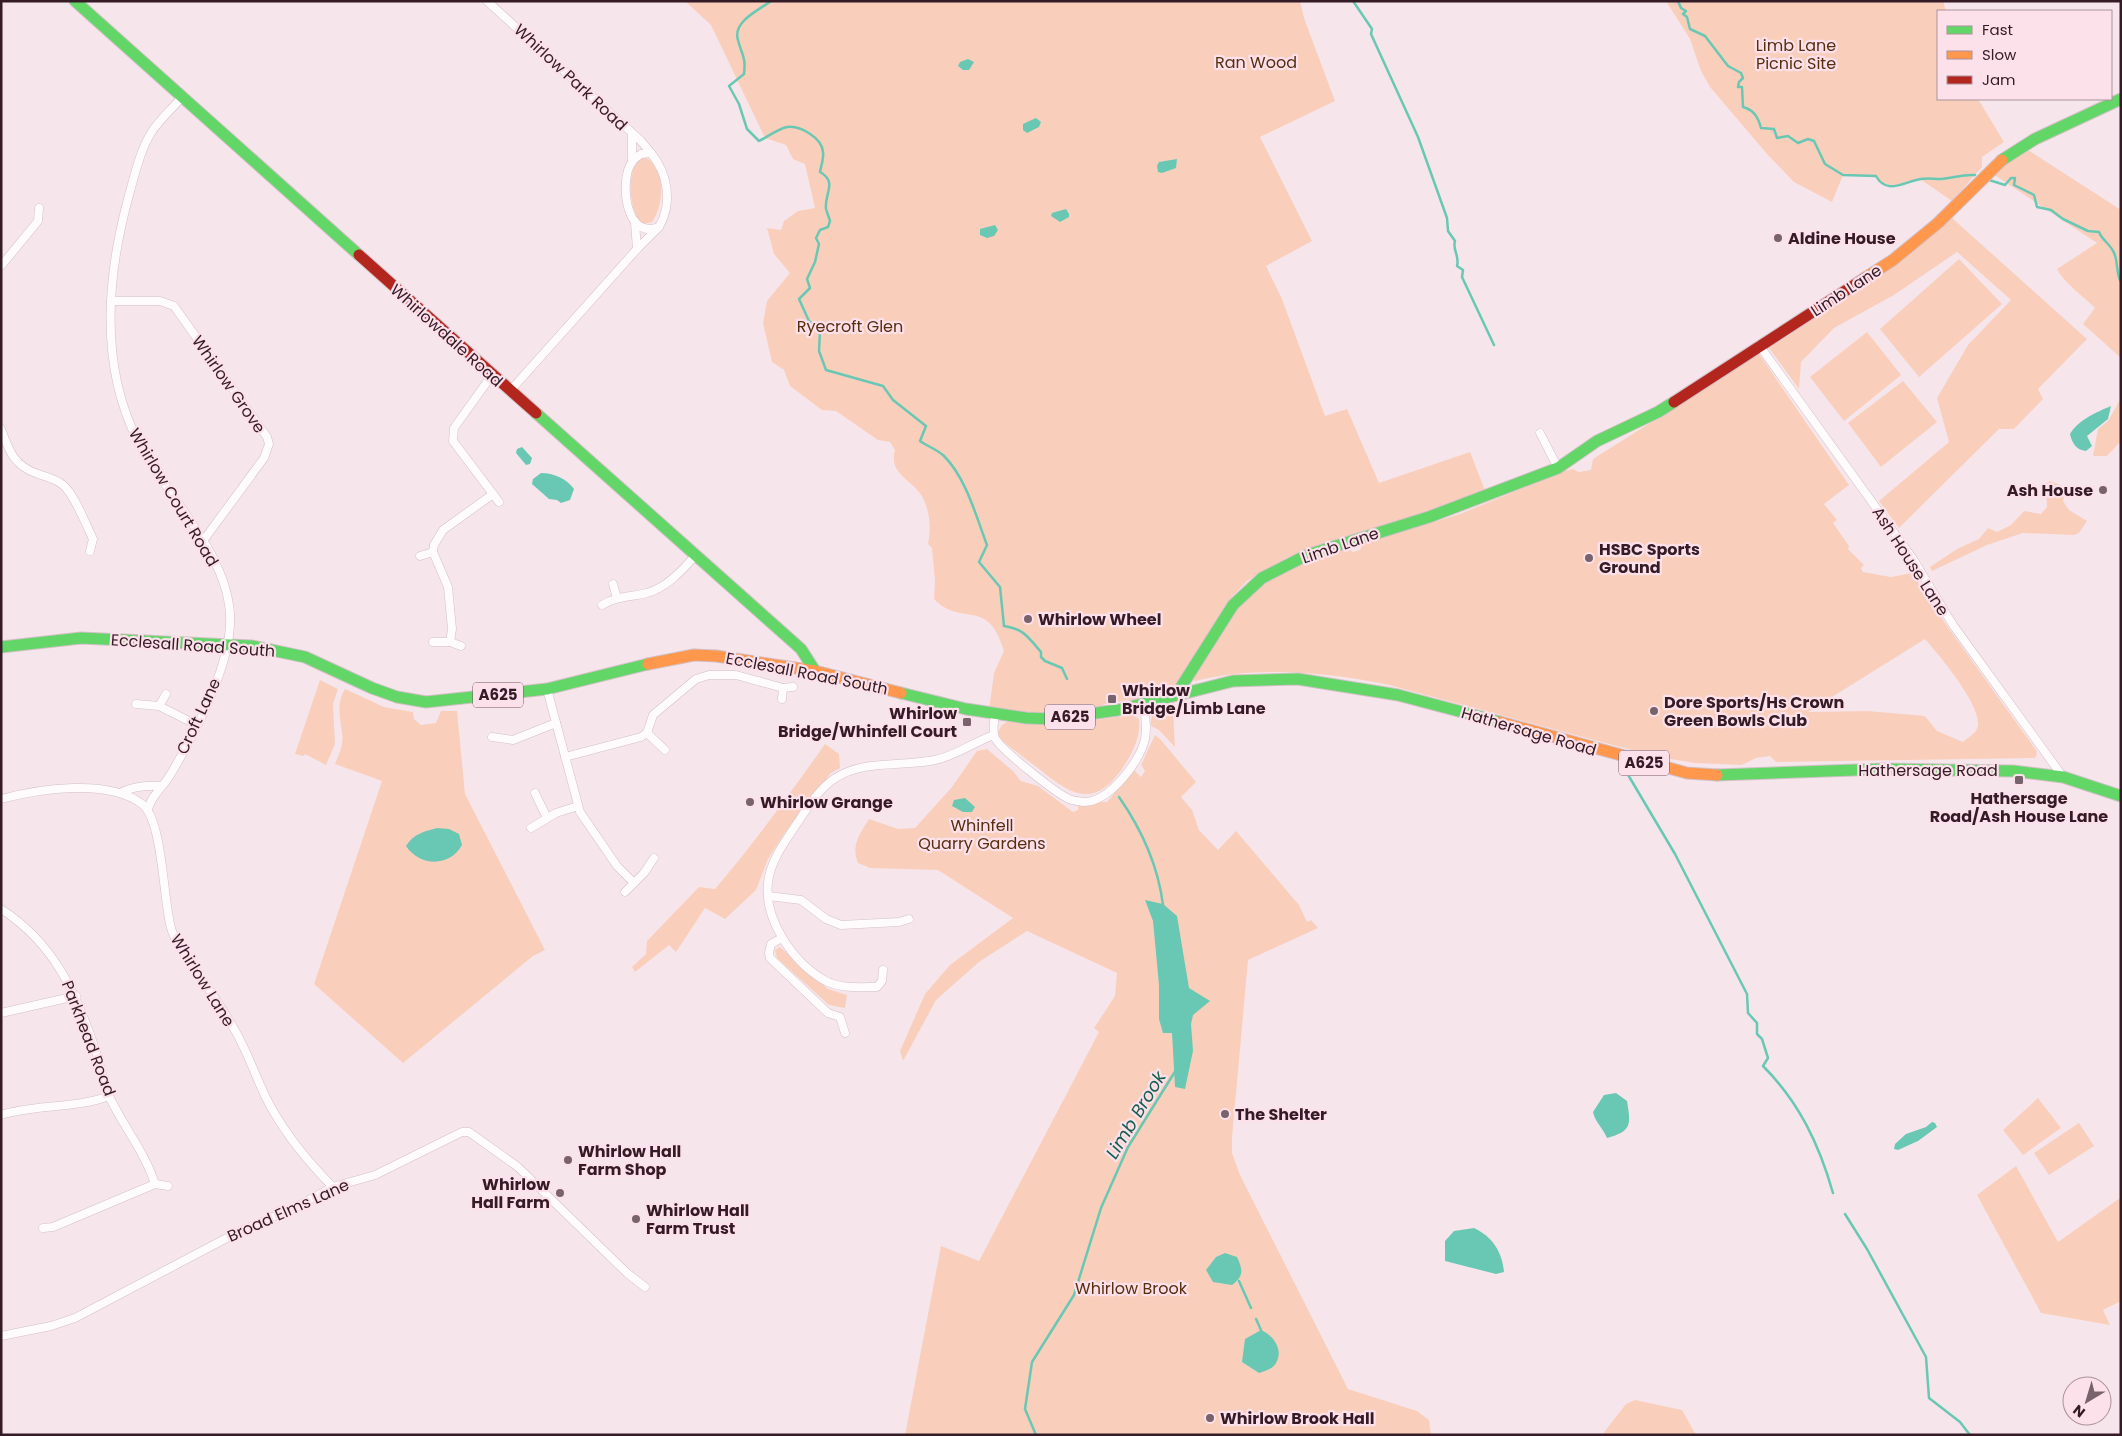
<svg xmlns="http://www.w3.org/2000/svg" width="2122" height="1436" font-family="Poppins,sans-serif">
<style>
.green{fill:#f9cfbc;fill-rule:evenodd}
.water{fill:#69c8b4}
.lines{fill:none;stroke-linecap:round;stroke-linejoin:round}
.stream{stroke:#69c8b4;stroke-width:2.5}
.street-casing{stroke:#d3c0c7;stroke-width:9}
.fast-casing{stroke:#d3c0c7;stroke-width:13}
.slow-casing{stroke:#d3c0c7;stroke-width:13}
.jam-casing{stroke:#d3c0c7;stroke-width:13}
.street{stroke:#fefbfc;stroke-width:8}
.fast{stroke:#63d668;stroke-width:11}
.slow{stroke:#ff974d;stroke-width:11}
.jam{stroke:#b3261e;stroke-width:11}
.poi-dot{fill:#78626b;stroke:#fce0ea;stroke-width:2}
.labels{text-anchor:middle;stroke-width:4.5;stroke-linejoin:round;paint-order:stroke}
.shield{fill:#fce0ea;stroke:#705660;stroke-width:1}
.shield-label{font-size:15px;font-weight:bold;fill:#341b25}
.park-label{font-size:16px;fill:#582e0f;stroke:#fce0ea}
.street-label{font-size:16px;fill:#341b25;stroke:#fce0ea}
.poi-label{font-size:16px;font-weight:bold;fill:#341b25;stroke:#fce0ea;text-anchor:start}
.water-label{font-size:18px;font-style:italic;fill:#165f4f;stroke:#fce0ea}
</style>
<rect width="100%" height="100%" fill="#f6e6ec"/>
<g class="green">
<path d="M 685,1 L 1300,1 L 1304,18 L 1335,101 L 1260,137 L 1312,241 L 1266,266 L 1282,299 L 1325,416 L 1347,409 L 1379,483 L 1470,452 L 1486,493 L 1443,509 L 1362,532 L 1288,557 L 1261,572 L 1247,581 L 1229,600 L 1180,679 L 1166,694 L 1134,702 L 1128,700 L 1105,704 L 1096,709 L 1050,713 L 989,710 L 994,673 L 1004,651 C 988,596 962,628 934,599 L 935,581 L 932,548 L 928,544 C 931,529 930,512 923,498 C 913,479 888,475 895,450 L 890,442 L 878,440 L 836,411 L 822,410 L 790,386 L 784,370 L 772,362 L 763,323 L 767,301 L 790,273 L 774,254 L 767,228 L 781,230 L 784,221 L 798,211 L 815,208 L 805,164 L 793,159 L 786,145 L 765,138 L 711,25 Z"/>
<polygon points="1666,1 1943,1 1946,11 1938,11 1938,99 1978,99 2004,142 1982,157 1982,167 1952,201 1920,179 1895,186 1879,182 1876,176 1843,175 1832,202 1794,182 1768,155 1710,87 1701,71 1690,39"/>
<path d="M 2028,150 L 2121,210 L 2121,358 L 2083,324 L 2095,308 C 2083,296 2064,283 2057,269 L 2097,243 L 1993,174 L 2001,166 Z"/>
<path d="M 645,157 C 667,169 664,205 652,222 L 644,224 C 628,216 624,162 645,157 Z"/>
<path d="M 1952,218 L 2087,339 L 2038,389 L 2043,399 L 2014,429 L 1999,429 L 1899,528 L 1879,501 L 1949,442 L 1937,398 L 1968,345 L 2011,300 L 1957,252 L 1894,295 L 1834,328 L 1801,362 L 1799,389 L 1769,348 C 1832,307 1896,269 1952,218 Z"/>
<polygon points="1959,259 2002,304 1919,377 1880,329"/>
<polygon points="1867,332 1901,375 1844,421 1810,377"/>
<path d="M 1759,354 L 1849,485 L 1824,504 L 1837,520 L 1833,523 L 1849,546 L 1848,549 L 1864,565 L 1861,568 L 1863,572 L 1891,577 L 1912,573 L 1947,626 L 2036,750 L 2037,754 L 2035,758 L 1776,762 L 1770,756 L 1756,758 L 1742,765 L 1695,763 L 1658,757 L 1385,684 C 1321,672 1259,666 1195,681 L 1192,679 C 1213,646 1232,604 1266,582 C 1290,566 1320,558 1347,547 L 1353,552 L 1360,550 L 1363,543 L 1460,514 L 1564,471 L 1573,469 L 1579,472 L 1591,470 L 1593,459 ZM 1925,639 C 1938,654 1986,710 1977,729 C 1975,734 1967,738 1963,742 L 1937,731 L 1925,716 L 1868,711 L 1808,712 Z"/>
<polygon points="1903,381 1937,422 1881,467 1848,423"/>
<polygon points="2120,400 2121,441 2107,456 2093,456 2098,429 2108,421"/>
<polygon points="2050,481 2063,486 2065,494 2063,501 2069,510 2087,521 2079,533 2074,535 2023,533 1987,545 1932,571 1930,567 1957,549 1979,539 1988,528 1997,532 2011,525 2024,511 2041,514 2047,507 2046,484"/>
<polygon points="320,680 338,689 333,704 335,744 326,765 305,754 304,756 295,754"/>
<path d="M 345,689 L 384,707 L 413,712 L 414,719 L 421,725 L 436,723 L 441,711 L 457,711 L 465,794 L 545,950 L 533,956 L 403,1063 L 314,984 L 382,781 L 335,764 C 339,754 344,744 342,733 C 340,717 336,704 345,689 Z"/>
<path d="M 1172,703 L 1178,705 L 1173,710 L 1175,747 L 1159,730 L 1151,726 C 1150,709 1158,708 1172,703 Z"/>
<path d="M 1133,715 L 1139,719 C 1141,738 1132,754 1122,769 C 1094,809 1071,795 1039,769 C 1026,759 1012,749 999,738 L 998,731 L 1002,725 L 1007,722 L 1069,723 Z"/>
<path d="M 1155,735 L 1161,740 L 1196,782 L 1181,797 L 1192,810 L 1199,830 L 1218,850 L 1236,831 L 1299,905 L 1307,922 L 1311,920 L 1318,928 L 1248,960 L 1232,1138 L 1232,1153 L 1240,1175 L 1348,1389 L 1417,1411 L 1429,1420 L 1431,1435 L 905,1435 L 941,1246 L 979,1261 L 1099,1032 L 1094,1028 L 1115,996 L 1117,973 L 1027,931 L 979,962 L 936,1000 L 903,1061 L 900,1051 L 925,994 L 950,965 L 1013,918 L 938,870 L 870,868 L 858,863 C 851,845 859,835 869,819 L 898,829 L 915,828 L 952,787 L 977,751 L 987,749 L 1013,771 L 1021,781 L 1038,786 L 1073,812 L 1078,810 L 1078,801 L 1107,802 L 1134,770 L 1141,777 L 1145,771 L 1141,765 Z"/>
<path d="M 825,744 L 839,754 L 840,768 L 831,773 L 784,834 L 768,859 L 756,890 L 725,919 L 705,908 L 676,952 L 669,945 L 635,972 L 632,967 L 646,954 L 647,941 L 699,887 L 715,889 C 754,843 790,794 825,744 Z"/>
<polygon points="780,947 828,989 847,995 845,1008 829,1005 777,958 775,950"/>
<polygon points="2038,1098 2061,1128 2023,1155 2003,1130"/>
<polygon points="2079,1123 2094,1146 2049,1175 2034,1153"/>
<polygon points="2016,1166 2058,1242 2120,1198 2121,1301 2103,1310 2110,1325 2041,1313 1977,1195"/>
<polygon points="1635,1400 1682,1410 1696,1435 1602,1435 1626,1404"/>
</g>
<g class="water">
<polygon points="968,59 974,62 969,70 963,70 958,66 960,62"/>
<polygon points="1036,118 1041,122 1039,127 1027,133 1023,130 1023,124"/>
<polygon points="1177,159 1176,168 1162,173 1158,172 1157,166 1159,162"/>
<polygon points="1066,209 1069,214 1069,217 1060,222 1051,216 1052,213"/>
<polygon points="995,225 998,230 994,236 987,238 980,235 980,229"/>
<path d="M 2111,406 L 2108,419 L 2087,436 L 2092,446 L 2086,451 C 2076,450 2072,443 2070,434 C 2078,420 2097,412 2111,406 Z"/>
<polygon points="522,447 532,458 530,464 526,465 516,453 517,449"/>
<path d="M 541,473 C 554,473 567,479 574,489 L 570,500 L 561,503 L 557,500 L 549,499 L 532,484 L 533,479 Z"/>
<polygon points="965,798 975,807 972,812 963,812 952,806 954,800"/>
<path d="M 437,828 L 449,829 L 459,834 L 462,845 C 450,867 420,867 406,846 C 413,834 425,831 437,828 Z"/>
<polygon points="1145,900 1163,904 1177,916 1189,988 1210,1001 1193,1015 1191,1024 1193,1051 1185,1089 1175,1087 1172,1033 1163,1033 1159,1019 1159,985 1153,921"/>
<path d="M 1616,1093 L 1627,1101 C 1631,1125 1632,1131 1607,1138 C 1603,1128 1595,1122 1593,1112 L 1604,1095 Z"/>
<polygon points="1932,1122 1935,1123 1937,1127 1918,1141 1898,1150 1894,1149 1895,1144 1906,1134 1926,1127"/>
<path d="M 1474,1228 C 1493,1237 1502,1252 1504,1272 L 1496,1274 L 1445,1261 L 1445,1241 L 1454,1231 Z"/>
<path d="M 1225,1253 L 1237,1257 C 1243,1270 1244,1276 1232,1285 L 1213,1282 L 1206,1270 L 1216,1257 Z"/>
<path d="M 1261,1330 C 1273,1335 1284,1350 1276,1363 C 1273,1369 1265,1371 1259,1373 L 1242,1362 L 1245,1339 Z"/>
</g>
<g class="lines">
<g class="stream">
<path d="M 771,1 C 759,10 732,22 738,40 C 742,56 746,56 744,74 L 729,86 L 739,104 L 747,129 L 759,141 C 767,137 778,129 787,127 C 800,125 822,138 823,152 C 824,158 821,166 820,172 C 838,182 824,194 826,209 C 827,213 829,217 830,221 L 828,227 L 820,230 L 816,238 L 819,244 L 815,262 L 807,279 L 810,288 L 799,299 L 809,321 L 820,331 L 819,351 L 826,370 L 883,386 L 893,400 L 926,426 L 920,441 C 927,446 938,450 944,456 C 966,478 976,516 987,545 L 979,562 L 1000,587 L 1004,626 C 1024,629 1028,637 1041,652 L 1041,657 L 1045,661 L 1062,668 L 1067,679"/>
<path d="M 1353,1 L 1372,29 L 1371,34 L 1418,137 L 1447,218 L 1448,231 L 1455,241 C 1452,250 1460,256 1457,266 L 1463,270 L 1462,277 L 1494,345"/>
<path d="M 1678,1 L 1681,8 L 1686,11 L 1683,14 L 1687,17 L 1690,29 L 1705,36 L 1728,66 L 1741,73 L 1743,78 L 1739,82 L 1738,87 L 1742,87 L 1743,107 C 1754,110 1758,117 1761,128 L 1774,129 L 1777,138 L 1788,136 L 1798,143 L 1808,139 L 1814,141 L 1825,164 L 1843,175 L 1876,176 C 1887,196 1905,181 1921,179 C 1927,178 1934,179 1941,179 C 1953,178 1963,174 1975,175"/>
<path d="M 1989,180 L 2005,185 L 2011,178 L 2015,178 L 2014,185 L 2034,195 L 2037,207 L 2051,210 L 2063,219 L 2088,231 L 2099,232 C 2102,240 2109,243 2113,251 C 2119,260 2115,272 2121,282"/>
<path d="M 1624,768 L 1675,854 L 1747,994 L 1748,1013 L 1757,1023 L 1757,1034 L 1762,1039 L 1768,1058 L 1763,1066 C 1799,1102 1819,1144 1833,1193"/>
<path d="M 1119,797 C 1142,830 1158,865 1163,905"/>
<polyline points="1845,1214 1867,1249 1926,1357 1929,1398 1960,1422 1970,1435"/>
<polyline points="1239,1281 1251,1308"/>
<polyline points="1256,1319 1261,1330"/>
<polyline points="1036,1435 1025,1409 1032,1362 1074,1295 1101,1208 1128,1147 1176,1070"/>
</g>
<g class="street-casing">
<g id="street">
<polyline points="487,1 641,141 651,153"/>
<polyline points="632,134 632,162"/>
<path d="M 651,153 C 668,174 673,203 659,227 C 625,241 619,180 632,162 C 634,159 638,156 641,154 Z"/>
<polyline points="635,223 637,249"/>
<polyline points="1,266 38,221 39,208"/>
<polyline points="111,301 160,301 174,306 267,437 269,444 264,458 203,541"/>
<polyline points="1759,345 1913,559 1953,625 2063,777"/>
<polyline points="492,375 454,428 453,441 499,502"/>
<polyline points="510,391 637,249 659,227"/>
<path d="M 1,429 C 9,451 14,466 38,474 C 47,477 56,479 63,485 C 75,495 86,525 93,539 L 90,551"/>
<polyline points="1540,433 1558,468"/>
<polyline points="420,556 433,552"/>
<polyline points="613,584 617,598"/>
<path d="M 602,605 C 617,596 631,597 647,593 C 668,587 682,570 696,555"/>
<polyline points="433,642 450,642 461,646"/>
<polyline points="450,642 452,629 448,587 433,552 434,545 443,530 493,494"/>
<polyline points="547,689 580,812 617,866 634,883"/>
<polyline points="782,699 783,688"/>
<polyline points="136,704 159,706 197,725"/>
<polyline points="159,706 166,694"/>
<path d="M 995,715 C 994,723 992,731 995,738 C 1001,750 1056,793 1069,799 C 1073,801 1079,801 1084,802 C 1109,802 1140,762 1145,739 C 1147,727 1146,716 1143,705"/>
<polyline points="647,733 665,750"/>
<polyline points="492,737 513,740 556,723"/>
<polyline points="565,757 641,737 647,733 653,715 696,679 709,675 736,675 783,688 793,687"/>
<path d="M 120,793 C 133,786 147,785 161,786"/>
<polyline points="535,793 547,818"/>
<path d="M 1,799 C 39,789 108,778 142,804 C 163,820 163,900 171,928 C 175,942 185,955 193,967 C 207,986 221,1006 233,1027 C 249,1053 257,1083 272,1109 C 289,1139 309,1163 333,1187"/>
<path d="M 148,809 C 152,795 161,789 169,777 C 194,735 233,664 230,614 C 226,551 167,497 139,443 C 99,367 107,275 129,195 C 135,174 140,151 151,133 C 159,120 172,109 182,97"/>
<polyline points="531,828 556,813 578,806"/>
<polyline points="625,892 644,873 654,858"/>
<polyline points="768,896 801,900 826,919 841,925 899,922 909,919"/>
<path d="M 1,909 C 54,943 77,994 96,1052 C 101,1067 103,1082 109,1096 C 123,1126 145,1152 155,1184 L 168,1186"/>
<polyline points="782,938 771,944 769,953 770,958 828,1013 840,1017 845,1033"/>
<path d="M 883,970 L 882,981 L 877,987 C 860,987 839,989 824,980 C 793,962 764,920 768,883 C 770,861 786,840 798,822 C 808,807 819,789 834,779 C 863,759 903,767 935,760 C 955,756 974,742 994,735"/>
<polyline points="1,1013 76,996"/>
<path d="M 1,1115 C 36,1104 75,1109 109,1096"/>
<polyline points="43,1228 53,1227 155,1184"/>
<polyline points="1,1336 51,1326 75,1318 240,1231 296,1207 333,1187 375,1175 462,1132 469,1132 518,1167 627,1273 645,1287"/>
</g>
</g>
<g class="fast-casing">
<g id="fast">
<polyline points="75,1 359,255"/>
<polyline points="2002,160 2035,139 2121,99"/>
<polyline points="536,413 801,649 815,671"/>
<polyline points="1,647 81,638 252,646 305,657 372,688 397,697 426,702 547,689 648,664"/>
<polyline points="901,693 966,709 1026,718 1053,719 1118,710 1233,681 1298,679 1398,695 1500,722"/>
<polyline points="1176,695 1233,605 1262,578 1307,555 1429,517 1558,468 1597,441 1658,412 1674,402"/>
<polyline points="1717,775 1883,769 2013,771 2063,777 2121,796"/>
</g>
</g>
<g class="slow-casing">
<g id="slow">
<polyline points="1865,278 1893,260 1938,223 2002,160"/>
<polyline points="648,664 694,655 716,656 815,671 901,693"/>
<polyline points="1500,722 1687,773 1717,775"/>
</g>
</g>
<g class="jam-casing">
<g id="jam">
<polyline points="359,255 536,413"/>
<polyline points="1674,402 1865,278"/>
</g>
</g>
<use href="#street" class="street"/>
<use href="#fast" class="fast"/>
<use href="#slow" class="slow"/>
<use href="#jam" class="jam"/>
</g>
<g class="poi-dot">
<circle cx="1778" cy="238" r="5"/>
<circle cx="2103" cy="490" r="5"/>
<circle cx="1589" cy="558" r="5"/>
<circle cx="1028" cy="619" r="5"/>
<rect x="1107" y="694" width="10" height="10" rx="2.5"/>
<circle cx="1654" cy="711" r="5"/>
<rect x="962" y="717" width="10" height="10" rx="2.5"/>
<rect x="2014" y="775" width="10" height="10" rx="2.5"/>
<circle cx="750" cy="802" r="5"/>
<circle cx="1225" cy="1114" r="5"/>
<circle cx="568" cy="1160" r="5"/>
<circle cx="560" cy="1193" r="5"/>
<circle cx="636" cy="1219" r="5"/>
<circle cx="1210" cy="1418" r="5"/>
</g>
<g class="labels">
<g class="shield">
<rect x="473" y="682.5" width="50" height="25" rx="4"/>
<rect x="1045" y="704.5" width="50" height="25" rx="4"/>
<rect x="1619" y="750.5" width="50" height="25" rx="4"/>
</g>
<g class="shield-label">
<text x="498" y="700">A625</text>
<text x="1070" y="722">A625</text>
<text x="1644" y="768">A625</text>
</g>
<g class="park-label">
<text x="1796" y="51">Limb Lane<tspan x="1796" dy="18">Picnic Site</tspan></text>
<text x="1256" y="68">Ran Wood</text>
<text x="850" y="332">Ryecroft Glen</text>
<text x="982" y="831">Whinfell<tspan x="982" dy="18">Quarry Gardens</tspan></text>
<text x="1131" y="1294">Whirlow Brook</text>
</g>
<g class="street-label">
<text transform="translate(571 77) rotate(43)" y="6">Whirlow Park Road</text>
<text transform="translate(1846 290) rotate(-33)" y="6">Limb Lane</text>
<text transform="translate(447 335) rotate(42)" y="6">Whirlowdale Road</text>
<text transform="translate(229 384) rotate(55)" y="6">Whirlow Grove</text>
<text transform="translate(174 497) rotate(59)" y="6">Whirlow Court Road</text>
<text transform="translate(1340 545) rotate(-19)" y="6">Limb Lane</text>
<text transform="translate(1911 561) rotate(57)" y="6">Ash House Lane</text>
<text transform="translate(193 645) rotate(4)" y="6">Ecclesall Road South</text>
<text transform="translate(807 673) rotate(11)" y="6">Ecclesall Road South</text>
<text transform="translate(198 716) rotate(-65)" y="6">Croft Lane</text>
<text transform="translate(1529 731) rotate(16)" y="6">Hathersage Road</text>
<text x="1928" y="776">Hathersage Road</text>
<text transform="translate(203 980) rotate(58)" y="6">Whirlow Lane</text>
<text transform="translate(89 1038) rotate(69)" y="6">Parkhead Road</text>
<text transform="translate(288 1210) rotate(-24)" y="6">Broad Elms Lane</text>
</g>
<g class="poi-label">
<text x="1788" y="244">Aldine House</text>
<text x="2093" y="496" text-anchor="end">Ash House</text>
<text x="1599" y="555">HSBC Sports<tspan x="1599" dy="18">Ground</tspan></text>
<text x="1038" y="625">Whirlow Wheel</text>
<text x="1122" y="696">Whirlow<tspan x="1122" dy="18">Bridge/Limb Lane</tspan></text>
<text x="1664" y="708">Dore Sports/Hs Crown<tspan x="1664" dy="18">Green Bowls Club</tspan></text>
<text x="957" y="719" text-anchor="end">Whirlow<tspan x="957" dy="18">Bridge/Whinfell Court</tspan></text>
<text x="2019" y="804" text-anchor="middle">Hathersage<tspan x="2019" dy="18">Road/Ash House Lane</tspan></text>
<text x="760" y="808">Whirlow Grange</text>
<text x="1235" y="1120">The Shelter</text>
<text x="578" y="1157">Whirlow Hall<tspan x="578" dy="18">Farm Shop</tspan></text>
<text x="550" y="1190" text-anchor="end">Whirlow<tspan x="550" dy="18">Hall Farm</tspan></text>
<text x="646" y="1216">Whirlow Hall<tspan x="646" dy="18">Farm Trust</tspan></text>
<text x="1220" y="1424">Whirlow Brook Hall</text>
</g>
<g class="water-label">
<text transform="translate(1136 1115) rotate(-59)" y="6">Limb Brook</text>
</g>
</g>
<rect width="2122" height="1436" fill="none" stroke="#341b25" stroke-width="5"/>
<rect x="1937" y="10" width="175" height="90" fill="#fce0ea" stroke="#ac919b"/>
<rect x="1947" y="26" width="25" height="8" fill="#63d668" stroke="#ac919b"/>
<text x="1982" y="35" font-size="15" fill="#341b25">Fast</text>
<rect x="1947" y="51" width="25" height="8" fill="#ff974d" stroke="#ac919b"/>
<text x="1982" y="60" font-size="15" fill="#341b25">Slow</text>
<rect x="1947" y="76" width="25" height="8" fill="#b3261e" stroke="#ac919b"/>
<text x="1982" y="85" font-size="15" fill="#341b25">Jam</text>
<g transform="translate(2087 1401) rotate(218)"><circle r="24" fill="#fce0ea" stroke="#ac919b"/>
<path d="M0-4L9 19L0 12L-9 19Z" fill="#78626b"/>
<text y="-8" font-size="14" font-weight="bold" text-anchor="middle" fill="#341b25">N</text>
</g>
</svg>
